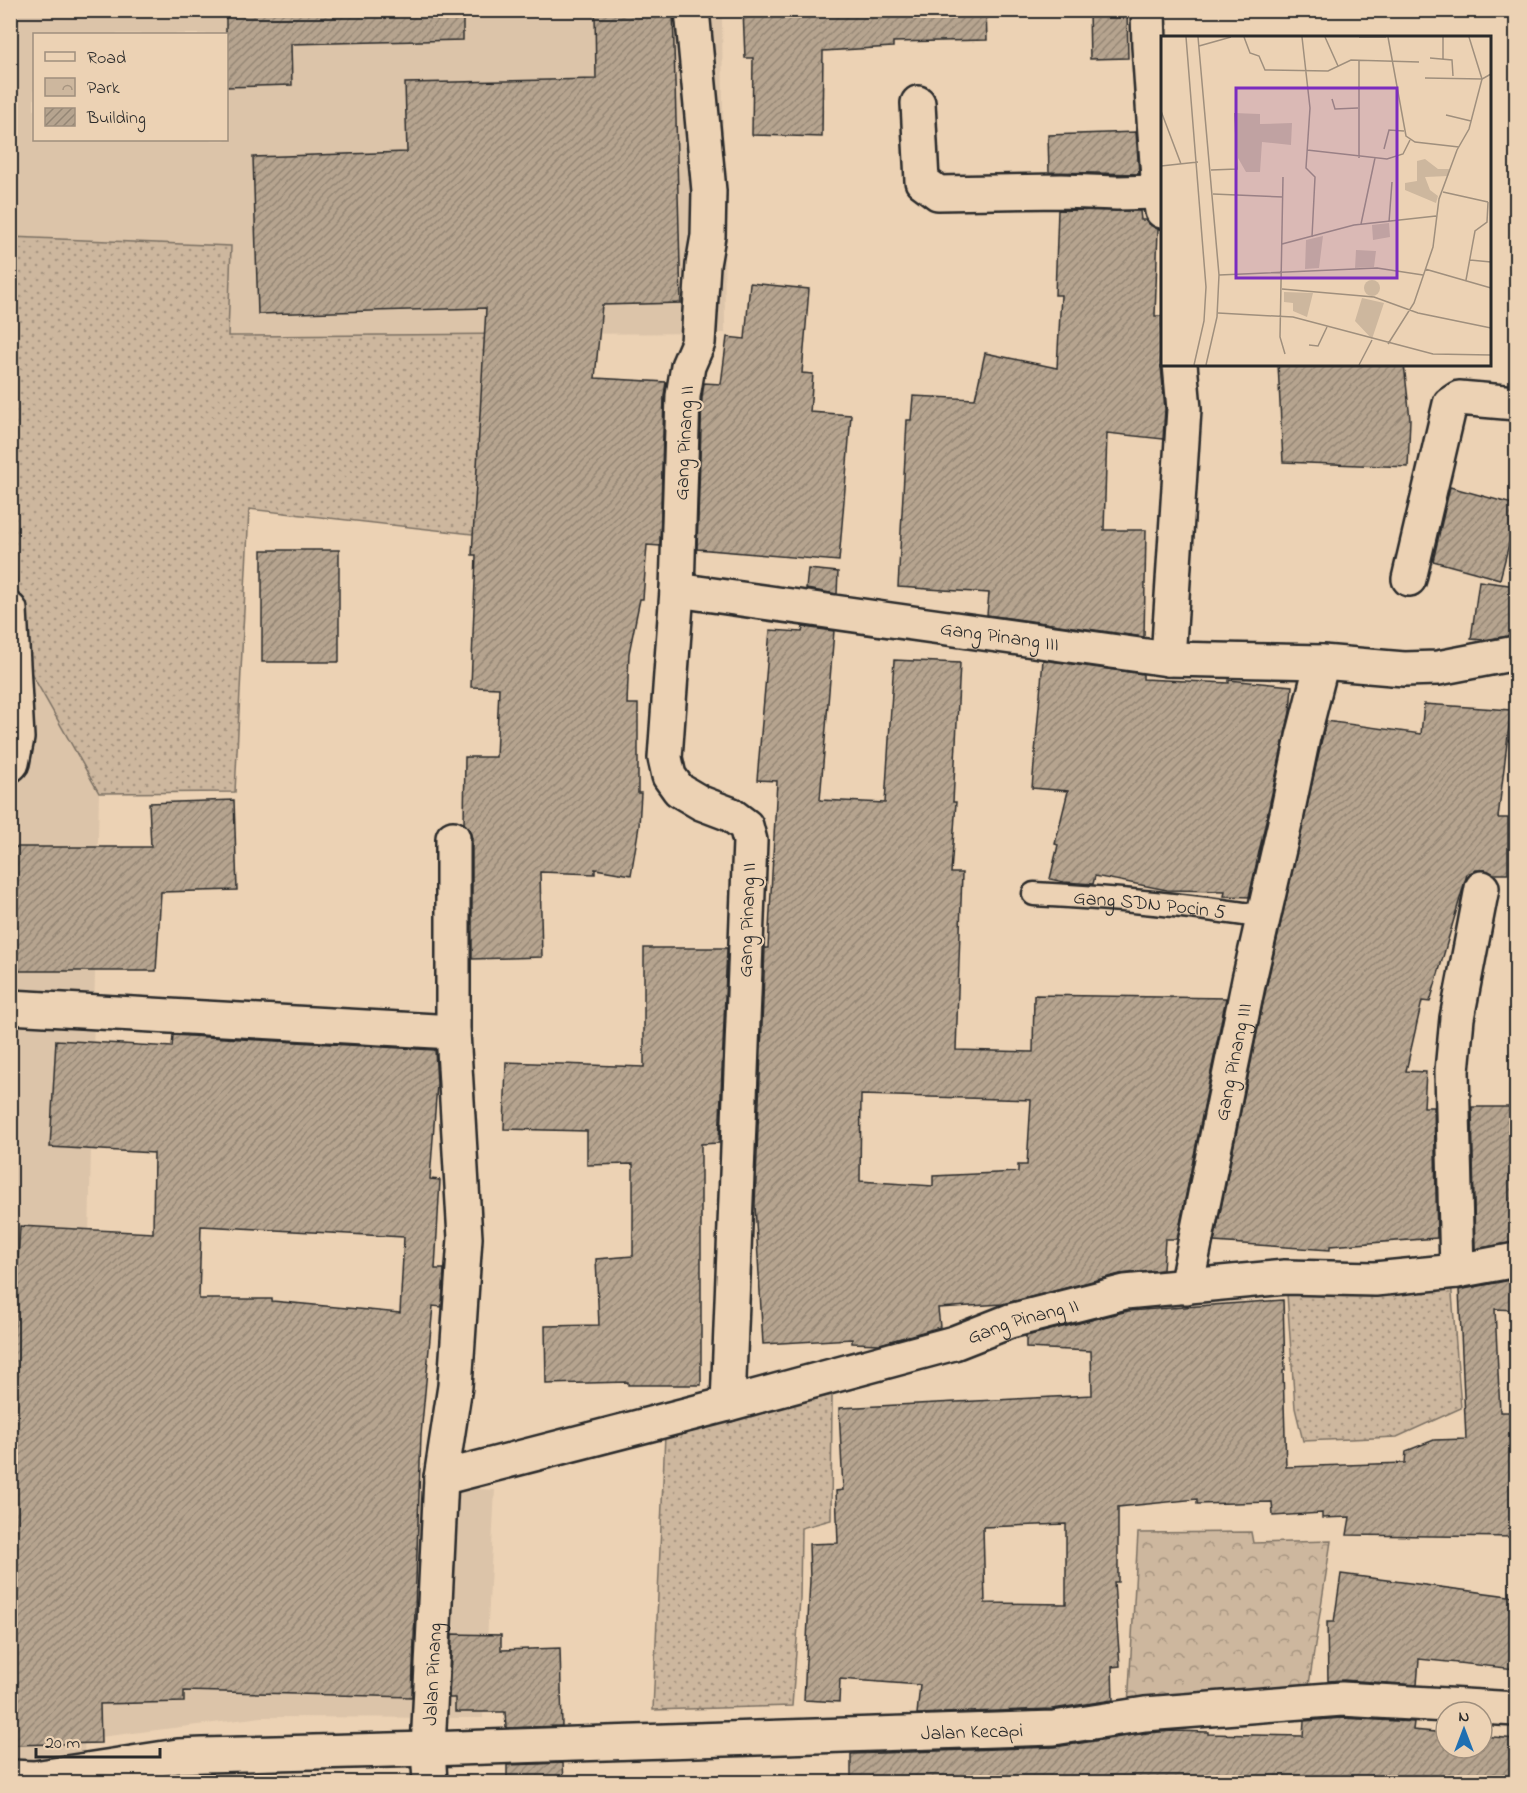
<svg xmlns="http://www.w3.org/2000/svg" width="1527" height="1793" font-family="'Indie Flower',sans-serif">
<style>
.built{fill:#dcc4a9;fill-rule:evenodd}
.grass{fill:url(#grass-dots);stroke:#7c7164;stroke-width:1.5}
.park{fill:url(#park-crowns);stroke:#7c7164;stroke-width:1.5}
.building{fill:url(#building-hatch);stroke:#2b2b2b;stroke-width:1.5;fill-rule:evenodd}
.lines{fill:none;stroke-linecap:round;stroke-linejoin:round}
.service-casing{stroke:#2b2b2b;stroke-width:27}
.minor-casing{stroke:#2b2b2b;stroke-width:38}
.service{stroke:#ecd2b4;stroke-width:22}
.minor{stroke:#ecd2b4;stroke-width:33}
.labels{text-anchor:middle;stroke-width:4.5;stroke-linejoin:round;paint-order:stroke}
.street-label{font-size:20px;fill:#2b2b2b;stroke:#ecd2b4}
.inset-road{fill:none;stroke:#9f8f7d;stroke-width:1.5}
.view{fill:#7b2cbf;fill-opacity:0.15;stroke:#7b2cbf;stroke-width:3}
.inset-edge{fill:none;stroke:#2b2b2b;stroke-width:3}
</style>
<defs>
<pattern id="grass-dots" width="8" height="8" patternUnits="userSpaceOnUse" patternTransform="scale(1.5)"><rect width="8" height="8" fill="#cdb79e"/><path d="M2 2h.1M6 6h.1" fill="none" stroke="#a79581" stroke-width="1.8" stroke-linecap="round"/></pattern>
<pattern id="park-crowns" width="20" height="18" patternUnits="userSpaceOnUse" patternTransform="scale(1.5)"><rect width="20" height="18" fill="#cdb79e"/><path d="M2 6a3 3 0 1 1 6 0M12 15a3 3 0 1 1 6 0" fill="none" stroke="#a79581"/></pattern>
<pattern id="building-hatch" width="6" height="6" patternUnits="userSpaceOnUse" patternTransform="scale(1.5)"><rect width="6" height="6" fill="#b6a48f"/><path d="M-1 1l2-2M0 6l6-6M5 7l2-2" fill="none" stroke="#948675"/></pattern>
</defs>
<rect width="100%" height="100%" fill="#ecd2b4"/>
<filter id="ink" filterUnits="userSpaceOnUse"><feTurbulence type="fractalNoise" baseFrequency=".0167" numOctaves="2"/><feDisplacementMap in="SourceGraphic" scale="12" xChannelSelector="R" yChannelSelector="G"/><feConvolveMatrix kernelMatrix="1 2 1 2 8 2 1 2 1" color-interpolation-filters="sRGB"/></filter>
<g filter="url(#ink)">
<g class="built">
<path d="M 11,11 L 722,11 L 725,333 L 227,336 L 230,246 L 11,237 ZM 34,34 L 226,34 L 226,140 L 34,140 Z"/>
<polygon points="10,511 25,662 99,793 84,1460 495,1490 483,1718 262,1717 84,1739 86,1782 11,1782"/>
</g>
<g class="grass">
<polygon points="10,237 231,246 228,336 533,334 526,540 249,509 235,792 99,793 25,662 10,511"/>
<polygon points="1451,1281 1461,1408 1397,1437 1303,1441 1295,1408 1287,1294"/>
<polygon points="832,1395 831,1520 801,1528 800,1599 792,1706 653,1710 665,1435"/>
</g>
<polygon class="park" points="1251,1532 1253,1543 1331,1541 1308,1691 1128,1706 1138,1533"/>
<g class="building">
<polygon points="226,10 463,10 463,40 291,44 292,85 226,87"/>
<polygon points="673,10 681,303 602,305 595,378 666,382 664,395 660,546 647,545 643,599 640,599 629,653 627,704 638,704 638,793 641,793 639,826 631,875 595,869 595,874 540,872 542,957 472,959 472,838 469,829 464,824 465,757 496,757 499,688 471,687 476,555 472,555 486,308 258,314 253,157 407,152 405,83 596,79 595,12"/>
<polygon points="743,10 986,10 987,40 893,42 893,47 823,51 822,137 752,135 753,58 745,58"/>
<polygon points="1089,10 1127,10 1128,58 1090,59"/>
<polygon points="1136,132 1139,174 1049,172 1048,135"/>
<polygon points="1058,210 1140,211 1141,220 1146,220 1148,223 1158,229 1155,316 1162,316 1161,366 1165,409 1163,439 1107,433 1104,530 1146,530 1144,637 987,615 989,593 898,587 907,420 911,420 913,396 975,399 985,353 1057,368 1061,295 1055,295"/>
<polygon points="750,283 809,289 802,373 813,374 810,412 851,415 839,561 697,549 702,398 704,383 721,384 727,337 745,339"/>
<polygon points="1278,364 1404,364 1410,419 1408,467 1283,462"/>
<polygon points="1450,487 1516,505 1516,517 1500,579 1433,561"/>
<rect x="262" y="550" width="77" height="112"/>
<polygon points="808,569 838,572 837,594 806,589"/>
<polygon points="1479,581 1516,586 1516,635 1483,640 1471,639"/>
<path d="M 803,627 L 834,631 L 820,800 L 885,803 L 894,660 L 960,663 L 953,802 L 956,802 L 951,873 L 962,873 L 956,1050 L 1033,1052 L 1034,995 L 1226,998 L 1177,1239 L 1165,1239 L 1163,1270 L 1120,1274 L 1003,1304 L 938,1308 L 940,1327 L 880,1344 L 852,1343 L 852,1339 L 763,1344 L 755,1205 L 765,948 L 768,948 L 777,781 L 757,780 L 770,630 L 802,632 ZM 861,1095 L 1031,1100 L 1027,1165 L 1018,1165 L 1018,1172 L 933,1176 L 933,1186 L 860,1181 Z"/>
<polygon points="1043,660 1143,674 1143,679 1229,683 1229,680 1292,686 1290,712 1249,897 1224,896 1225,891 1167,890 1095,876 1093,884 1064,882 1050,879 1058,845 1055,844 1068,791 1032,788"/>
<polygon points="1424,704 1511,710 1498,818 1508,818 1508,874 1494,874 1485,870 1476,870 1467,874 1430,1002 1422,1001 1406,1071 1426,1072 1424,1107 1434,1107 1437,1238 1330,1246 1330,1250 1214,1242 1267,984 1326,721 1421,734"/>
<polygon points="234,800 237,890 161,892 156,971 10,971 10,847 151,847 149,803"/>
<polygon points="644,948 727,948 719,1143 701,1144 701,1385 628,1385 628,1382 546,1384 545,1326 599,1325 596,1259 633,1256 633,1164 587,1165 587,1131 504,1129 506,1062 644,1067"/>
<path d="M 173,1035 L 435,1050 L 437,1084 L 430,1179 L 440,1180 L 435,1269 L 444,1269 L 442,1307 L 433,1306 L 421,1435 L 412,1697 L 184,1691 L 184,1702 L 100,1704 L 101,1743 L 12,1745 L 10,1597 L 17,1597 L 15,1517 L 10,1517 L 10,1396 L 20,1226 L 153,1233 L 154,1153 L 50,1147 L 56,1040 L 172,1047 ZM 201,1226 L 404,1237 L 400,1313 L 272,1301 L 272,1299 L 199,1299 Z"/>
<polygon points="1472,1107 1516,1107 1516,1242 1475,1249"/>
<path d="M 1516,1279 L 1516,1310 L 1495,1309 L 1500,1412 L 1516,1412 L 1516,1537 L 1347,1535 L 1350,1517 L 1322,1518 L 1322,1513 L 1273,1516 L 1272,1502 L 1197,1504 L 1197,1499 L 1118,1507 L 1118,1582 L 1114,1582 L 1120,1666 L 1112,1667 L 1113,1700 L 1052,1709 L 917,1714 L 920,1685 L 840,1679 L 839,1702 L 804,1700 L 810,1580 L 809,1544 L 838,1543 L 836,1491 L 843,1490 L 839,1408 L 1092,1395 L 1091,1351 L 1026,1348 L 1026,1336 L 1128,1311 L 1283,1300 L 1285,1370 L 1283,1371 L 1286,1467 L 1405,1463 L 1406,1451 L 1434,1440 L 1466,1439 L 1459,1290 ZM 1066,1524 L 1066,1604 L 985,1603 L 983,1527 Z"/>
<polygon points="1341,1574 1516,1597 1516,1669 1419,1659 1417,1685 1343,1680 1328,1681 1327,1622 1334,1622"/>
<polygon points="452,1634 501,1635 501,1650 560,1648 562,1726 506,1728 505,1712 455,1712 455,1698 449,1698"/>
<polygon points="1342,1718 1414,1722 1413,1730 1446,1733 1446,1748 1482,1748 1482,1736 1516,1739 1516,1782 851,1782 851,1754 1055,1747 1147,1733 1173,1731 1208,1732 1208,1734 1303,1736 1304,1721"/>
<polygon points="563,1763 564,1782 507,1782 507,1765"/>
</g>
<g class="lines">
<g class="service-casing">
<g id="service">
<path id="s1" d="M 1034,894 C 1111,898 1187,905 1264,917"/>
</g>
</g>
<g class="minor-casing">
<g id="minor">
<polyline points="692,10 709,191 708,236 703,265 698,343 688,366 683,396 677,590 665,758 669,776 679,790 701,803 730,814 746,826 750,841 728,1404"/>
<polyline points="1148,10 1149,46 1159,192 1162,211"/>
<polyline points="918,103 922,181 938,193 1062,191 1117,193 1159,192"/>
<polyline points="1409,579 1450,404 1459,398 1516,403"/>
<path id="s2" d="M 677,590 L 1168,659 L 1322,662 L 1404,669 L 1438,668 L 1516,653"/>
<polyline points="10,610 17,738 12,763 10,765"/>
<polyline points="1168,659 1184,409 1180,364"/>
<polyline points="10,1007 453,1032"/>
<polyline points="1457,1271 1452,1071 1457,1018 1482,888"/>
<path id="s3" d="M 1186,1287 L 1249,980 L 1287,814 L 1303,737 L 1322,662"/>
<path id="s4" d="M 441,1478 L 728,1404 L 954,1343 L 1010,1321 L 1125,1292 L 1285,1277 L 1375,1279 L 1457,1271 L 1516,1260"/>
<path id="s5" d="M 10,1777 L 34,1778 L 178,1756 L 203,1755 L 428,1749 L 1054,1728 L 1145,1714 L 1342,1699 L 1516,1709"/>
<path id="s6" d="M 430,1782 L 428,1749 L 441,1478 L 455,1386 L 465,1238 L 453,1032 L 453,838"/>
</g>
</g>
<use href="#service" class="service"/>
<use href="#minor" class="minor"/>
</g>
</g>
<g class="labels">
<g class="street-label">
<text transform="translate(683 443) rotate(-87)" y="7">Gang Pinang II</text>
<text dy="7" stroke="none"><textPath href="#s2" startOffset="326">Gang Pinang III</textPath></text>
<text dy="7" stroke="none"><textPath href="#s1" startOffset="116">Gang SDN Pocin 5</textPath></text>
<text transform="translate(746 920) rotate(-88)" y="7">Gang Pinang II</text>
<text dy="7" stroke="none"><textPath href="#s3" startOffset="230">Gang Pinang III</textPath></text>
<text dy="7" stroke="none"><textPath href="#s4" startOffset="603">Gang Pinang II</textPath></text>
<text dy="7" stroke="none"><textPath href="#s6" startOffset="108">Jalan Pinang</textPath></text>
<text dy="7" stroke="none"><textPath href="#s5" startOffset="964">Jalan Kecapi</textPath></text>
</g>
</g>
<g transform="translate(1161 36)">
<rect width="330" height="330" fill="#ecd2b4"/>
<path d="M 73,77 L 99,78 L 99,88 L 131,87 L 130,109 L 101,106 L 99,136 L 85,136 L 77,122 ZM 264,123 L 277,133 L 289,133 L 287,140 L 264,141 L 269,154 L 277,160 L 275,167 L 244,154 L 244,147 L 256,145 L 256,125 ZM 228,187 L 229,201 L 212,204 L 211,189 ZM 162,200 L 158,232 L 144,233 L 145,204 ZM 123,256 L 152,257 L 146,281 L 132,275 L 132,267 L 123,266 ZM 201,262 L 223,267 L 211,303 L 194,285 Z" fill="#cdb79e"/>
<path d="M 195,214 L 215,215 L 213,231 L 194,232 Z" fill="#cdb79e"/>
<path d="M203 252a8 8 0 1 1 16 0a8 8 0 1 1-16 0Z" fill="#cdb79e"/>
<path class="inset-road" d="M 25,1 L 45,251 L 43,285 L 33,329M 37,1 L 58,239 L 56,281 L 45,329M 83,1 L 89,17 L 98,20 L 104,34 L 167,35 L 190,24 L 258,26M 141,1 L 149,72 L 145,132 L 154,141 L 151,201M 164,1 L 177,30M 198,1 L 225,1M 227,1 L 245,100 L 254,106 L 298,111M 38,10 L 70,1M 269,22 L 291,24 L 292,40M 282,23 L 282,1M 198,25 L 198,122M 264,42 L 321,43 L 308,1M 171,63 L 174,73 L 197,72M 0,75 L 20,128M 285,79 L 310,85M 223,113 L 228,94 L 243,95M 146,114 L 226,123 L 242,118 L 249,104M 0,130 L 37,126M 50,134 L 76,133 L 74,77M 122,141 L 119,301 L 124,318M 282,156 L 327,166M 52,158 L 122,161M 228,186 L 231,146M 200,188 L 214,122M 121,208 L 193,189 L 275,180M 309,224 L 330,226M 264,233 L 330,252M 58,239 L 216,232 L 262,239M 305,244 L 314,195 L 326,186 L 327,166M 121,253 L 213,261 L 257,277 L 330,292M 57,277 L 132,281 L 272,318 L 330,319M 227,308 L 253,267 L 272,211 L 278,163 L 296,114 L 308,93 L 321,43 L 330,38M 148,309 L 157,310 L 166,291M 198,329 L 211,304"/>
<path class="view" d="M 75,52 L 236,52 L 236,242 L 75,242 Z"/>
<rect width="330" height="330" class="inset-edge"/>
</g>
<rect width="1527" height="1793" fill="none" stroke="#ecd2b4" stroke-width="36"/>
<rect x="18" y="18" width="1491" height="1757" fill="none" stroke="#2b2b2b" stroke-width="2" filter="url(#ink)"/>
<rect x="33" y="33" width="195" height="108" fill="#ecd2b4" stroke="#9f8f7d" stroke-width="1.5"/>
<rect x="45" y="52" width="30" height="9" fill="#ecd2b4" stroke="#9f8f7d" stroke-width="1.5"/>
<text x="87" y="63" font-size="18" fill="#2b2b2b">Road</text>
<rect x="45" y="78" width="30" height="18" fill="url(#park-crowns)" stroke="#9f8f7d" stroke-width="1.5"/>
<text x="87" y="93" font-size="18" fill="#2b2b2b">Park</text>
<rect x="45" y="108" width="30" height="18" fill="url(#building-hatch)" stroke="#9f8f7d" stroke-width="1.5"/>
<text x="87" y="123" font-size="18" fill="#2b2b2b">Building</text>
<g transform="translate(1464 1730)"><circle r="28" fill="#ecd2b4" stroke="#9f8f7d" stroke-width="1.5"/>
<path d="M0-4.5L10 22L0 15L-10 22Z" fill="#1f6fb2"/>
<text y="-9" font-size="16" font-weight="bold" text-anchor="middle" fill="#2b2b2b">N</text>
</g>
<path d="M36 1748v9h124v-9" fill="none" stroke="#2b2b2b" stroke-width="3"/>
<text x="45" y="1748" font-size="18" fill="#2b2b2b" stroke="#ecd2b4" stroke-width="4.5" paint-order="stroke">20 m</text>
</svg>
